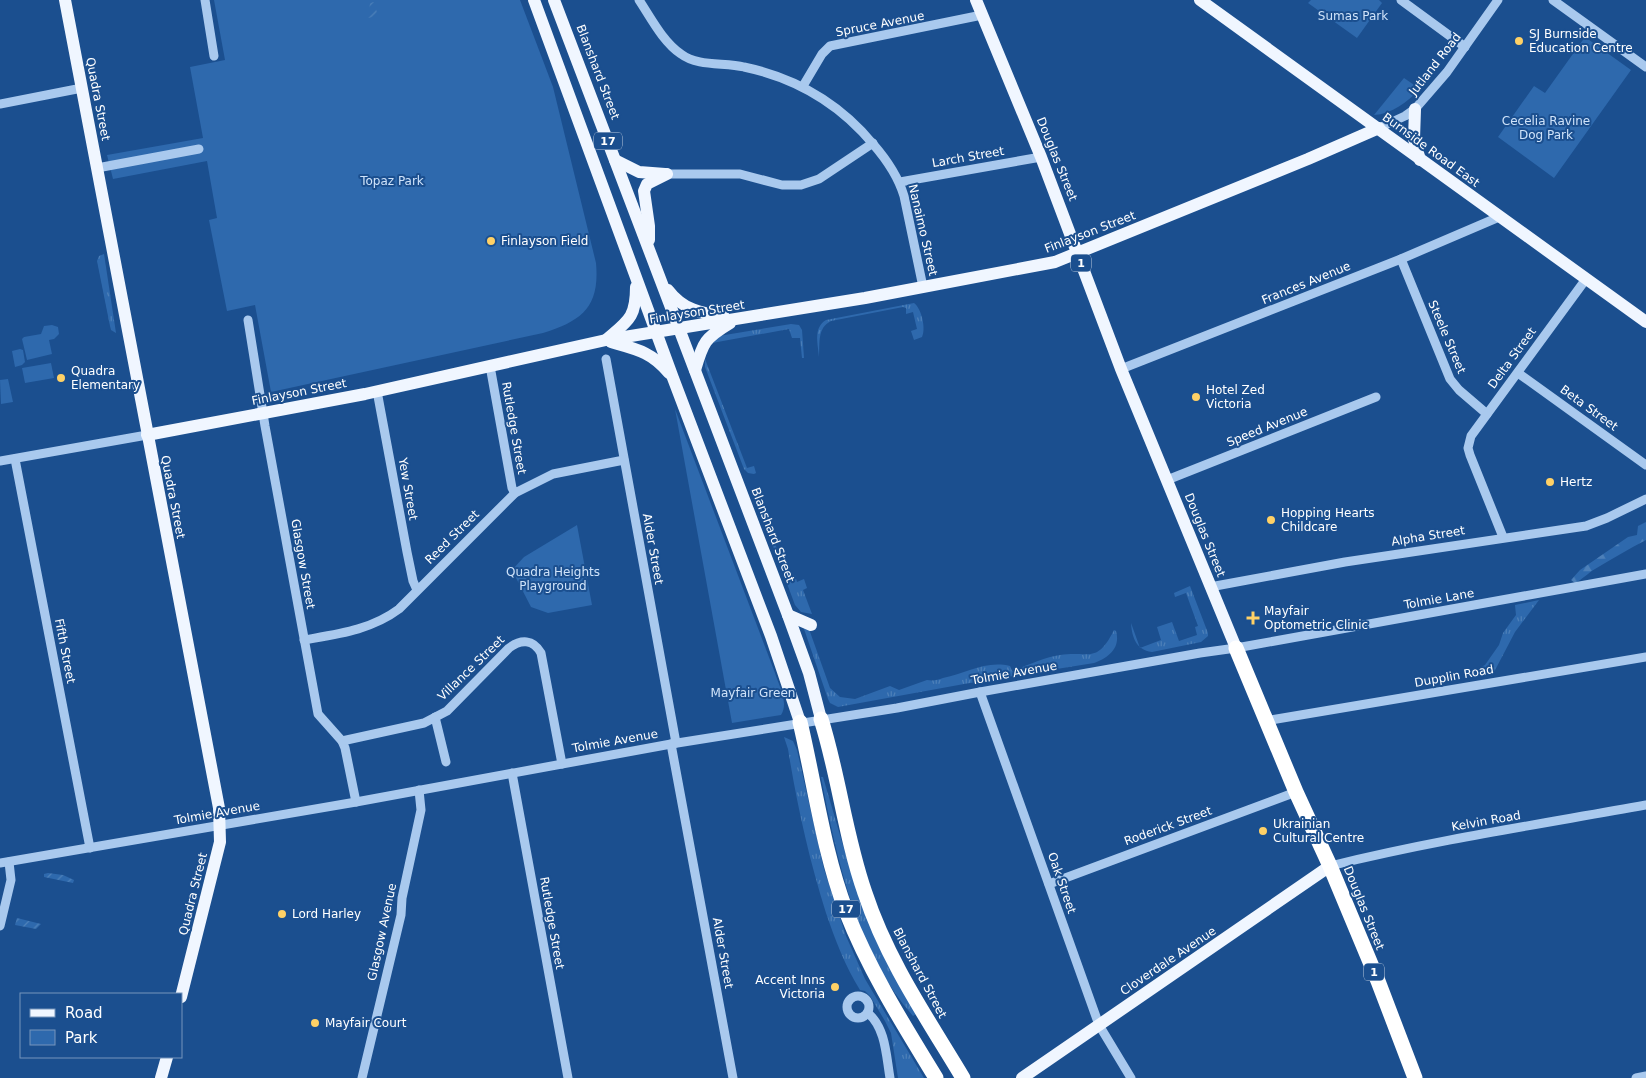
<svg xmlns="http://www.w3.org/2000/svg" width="1646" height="1078" font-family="'DejaVu Sans',sans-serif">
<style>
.grass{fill:url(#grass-tufts)}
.forest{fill:url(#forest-firs)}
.park{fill:#2e69ad}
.garden{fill:url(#garden-furrows)}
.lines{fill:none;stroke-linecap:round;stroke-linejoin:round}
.minor{stroke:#a9c9ee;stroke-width:9}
.major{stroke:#f0f6ff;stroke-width:12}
.highway{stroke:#fff;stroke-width:15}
.poi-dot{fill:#ffd166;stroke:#1b4f8f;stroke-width:2}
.labels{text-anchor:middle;stroke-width:4;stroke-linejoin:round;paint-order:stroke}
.shield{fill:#1b4f8f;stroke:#bbcadd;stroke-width:1}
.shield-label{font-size:11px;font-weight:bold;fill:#fff}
.park-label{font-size:12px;fill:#cfe3fa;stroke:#1b4f8f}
.street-label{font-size:12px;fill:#fff;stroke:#1b4f8f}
.poi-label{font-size:12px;fill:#fff;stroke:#1b4f8f;text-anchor:start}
</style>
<defs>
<pattern id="grass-tufts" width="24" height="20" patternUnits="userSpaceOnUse" patternTransform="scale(1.25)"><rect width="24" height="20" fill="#2e69ad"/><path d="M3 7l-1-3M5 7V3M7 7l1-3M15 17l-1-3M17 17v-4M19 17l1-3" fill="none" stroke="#4d80b9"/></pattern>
<pattern id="forest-firs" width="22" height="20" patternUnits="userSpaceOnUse" patternTransform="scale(1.25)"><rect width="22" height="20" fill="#2e69ad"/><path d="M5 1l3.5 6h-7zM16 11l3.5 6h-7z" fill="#4d80b9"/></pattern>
<pattern id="garden-furrows" width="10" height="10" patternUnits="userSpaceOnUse" patternTransform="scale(1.25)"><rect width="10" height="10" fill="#2e69ad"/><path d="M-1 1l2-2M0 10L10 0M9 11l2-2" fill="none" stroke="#4d80b9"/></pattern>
</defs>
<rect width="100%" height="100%" fill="#1b4f8f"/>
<g class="grass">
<polygon points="104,254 116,333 111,330 110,326 97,261 99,256"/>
<path d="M 914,303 C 922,309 926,329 922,337 L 914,340 L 911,331 L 917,329 L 913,312 L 906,314 L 906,308 L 903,307 L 831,321 C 817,328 820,343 819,357 C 818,343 813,328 826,320 Z"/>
<polygon points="791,324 799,325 802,330 804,358 802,358 800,338 792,338 789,329 712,343 719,336"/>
<polygon points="705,359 747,468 754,466 756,473 754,474 748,473 744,469 705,367"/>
<polygon points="761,489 764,498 758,500 788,577 795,575 797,582 804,579 807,588 803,590 812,614 801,612 795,605 757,503 757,495"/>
<path d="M 1190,586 L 1208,633 L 1208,636 L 1201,642 L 1152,652 C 1136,650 1132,637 1131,623 L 1140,648 L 1161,640 L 1157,627 L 1172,622 L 1179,641 L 1197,635 L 1195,627 L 1198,626 L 1186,593 L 1175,597 L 1174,593 Z"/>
<polygon points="1539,600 1515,632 1493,674 1475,677 1473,671 1485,665 1499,645 1503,633 1516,615 1515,605"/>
<path d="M 803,626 L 809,629 L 830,688 L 840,697 L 855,699 L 890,686 L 899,690 L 927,680 C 933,681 938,680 943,678 C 967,673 986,660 1010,666 L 1012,671 C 1026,666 1045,657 1060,655 C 1090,651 1097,664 1114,630 L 1116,631 C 1121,648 1108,658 1094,663 L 964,684 L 838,707 L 830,703 L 828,699 Z"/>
<path d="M 784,737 L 793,741 L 797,750 L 824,869 L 846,936 L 865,979 L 924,1078 L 898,1078 L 891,1033 L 885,1021 L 870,996 L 865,991 L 860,990 C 845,966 835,939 826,913 C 809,859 797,805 788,749 Z"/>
<path d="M 821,777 L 823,777 L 847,859 L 916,1014 L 913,1016 C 856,951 837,859 821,777 Z"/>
</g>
<path class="forest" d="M 1646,522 L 1646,540 C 1628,549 1612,559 1595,569 C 1588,573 1583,579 1575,583 L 1571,580 L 1580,570 L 1628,537 L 1637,535 L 1638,526 Z"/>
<g class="park">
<path d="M 214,0 L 520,0 L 553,87 L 596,263 C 600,307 582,321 543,333 L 271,392 L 255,305 L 227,311 L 209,220 L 217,218 L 207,161 L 113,179 L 107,155 L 203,138 L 190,67 L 225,60 Z"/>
<polygon points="1311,0 1379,0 1382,3 1357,38 1308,3"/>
<polygon points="1585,37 1631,70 1554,178 1498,137 1534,86 1545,93"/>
<path d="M 1404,78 L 1420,89 C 1407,102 1392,114 1374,115 Z"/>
<polygon points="52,325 58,327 59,334 54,339 49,340 52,354 27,360 22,339 24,337 41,334 44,326"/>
<polygon points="20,349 23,350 25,362 22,365 15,367 12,351"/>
<polygon points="51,363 54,378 25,383 22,368"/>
<polygon points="8,379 13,402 1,404 0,380"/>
<path d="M 675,409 L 775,673 C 779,686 789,703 781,715 L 732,723 Z"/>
<polygon points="577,525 592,605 548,613 531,607 512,570 524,557"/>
</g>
<g class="garden">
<polygon points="374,2 378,16 368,18 370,3"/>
<polygon points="48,873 63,875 74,880 73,883 44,877 44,874"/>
<polygon points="17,918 41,924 36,929 15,925"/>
</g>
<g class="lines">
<g class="minor">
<polyline points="205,0 214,56"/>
<path d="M 639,0 C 651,18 663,42 681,54 C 698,67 725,62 744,67 C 796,78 839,103 873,144 C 887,160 898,176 904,196 L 923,287"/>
<polyline points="1401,0 1465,47"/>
<polyline points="1553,0 1646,67"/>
<polyline points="803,86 822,54 830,46 982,15"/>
<polyline points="0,104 82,88"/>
<polyline points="1379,128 1405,116 1415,109 1447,72 1498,0"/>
<polyline points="97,168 199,149"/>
<polyline points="667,174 740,174 782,185 801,185 819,179 873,143"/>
<polyline points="900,182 1041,157"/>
<polyline points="1401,259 1450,379 1459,390 1487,414"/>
<polyline points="248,320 265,426 318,714 342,741 345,748 356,802"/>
<polyline points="606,359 676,743"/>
<polyline points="490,366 512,488 515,493"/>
<polyline points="1121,369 1401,259 1499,217"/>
<polyline points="1518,373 1646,465"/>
<polyline points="377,391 407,552 413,581 417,590"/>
<polyline points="15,459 90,848"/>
<polyline points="0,461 147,435"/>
<polyline points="1167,480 1376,397"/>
<polyline points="1503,537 1470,455 1468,448 1471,436 1586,279"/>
<polyline points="1210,587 1345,562 1586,526 1607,518 1646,499"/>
<path d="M 304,640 C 338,634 371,630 399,609 L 515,493 L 553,474 L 624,460"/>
<polyline points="980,692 1099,1025 1131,1078"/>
<polyline points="435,717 446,762"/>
<polyline points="1265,721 1646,657"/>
<path d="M 342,741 L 424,723 L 447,711 L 509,648 C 521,639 533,639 541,653 L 562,764"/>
<polyline points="671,744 733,1078"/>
<polyline points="512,773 568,1078"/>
<polyline points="0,863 356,802 671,744 897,708 980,692 1200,653 1236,648 1646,574"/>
<path d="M 1330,866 C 1435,840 1541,824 1646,805"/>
<polyline points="1049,884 1296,792"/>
<polyline points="0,926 11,880 9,862"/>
<circle cx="858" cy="1007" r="11"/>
<path d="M 868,1013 C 886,1029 886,1055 890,1078"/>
<polyline points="362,1078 401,915 402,898 421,810 419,790"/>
<polyline points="1636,1078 1646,1076"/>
</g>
<g class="major">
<polyline points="65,0 219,808 220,842 181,997"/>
<polyline points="534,0 673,378 771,636 800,722"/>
<polyline points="554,0 788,615 809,673 821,719"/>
<polyline points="976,0 1041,157 1121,369 1236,648"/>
<polyline points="1200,0 1646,322"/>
<polyline points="1415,109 1414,139 1420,160"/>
<polyline points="615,160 639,172 665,174"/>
<polyline points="649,240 649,226 644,191 647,184 667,174"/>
<path d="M 668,290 C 683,310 701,313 724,317"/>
<path d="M 606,340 C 628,321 636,318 636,287"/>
<path d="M 611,342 C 636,349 652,352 669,373"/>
<path d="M 695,370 C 703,342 705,338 730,323"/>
<polyline points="147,435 365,394 606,340 865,298 1055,262 1308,159 1379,128"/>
<polyline points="788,615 811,625"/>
<polyline points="161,1078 167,1057"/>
<polyline points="1022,1078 1330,866"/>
</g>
<g class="highway">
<polyline points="1236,648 1296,792 1330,866 1378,981 1415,1078"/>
<path d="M 821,719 C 839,776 845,836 865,893 C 887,960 927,1018 963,1078"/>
<path d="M 800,722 C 815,785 823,850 846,911 C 869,970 903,1024 936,1078"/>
</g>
</g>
<g class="poi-dot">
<circle cx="1519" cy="41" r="5"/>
<circle cx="491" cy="241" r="5"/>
<circle cx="61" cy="378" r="5"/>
<circle cx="1196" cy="397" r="5"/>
<circle cx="1550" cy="482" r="5"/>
<circle cx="1271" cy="520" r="5"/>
<path d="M1250.5 610.5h5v5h5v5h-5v5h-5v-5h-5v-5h5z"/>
<circle cx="1263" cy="831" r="5"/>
<circle cx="282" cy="914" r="5"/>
<circle cx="835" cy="987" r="5"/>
<circle cx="315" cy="1023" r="5"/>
</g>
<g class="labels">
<g class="shield">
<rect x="594" y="132.5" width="28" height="17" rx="4"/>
<rect x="1071" y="254.5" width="20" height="17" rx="4"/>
<rect x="832" y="900.5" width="28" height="17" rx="4"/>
<rect x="1364" y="963.5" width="20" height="17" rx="4"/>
</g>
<g class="shield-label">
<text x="608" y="145">17</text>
<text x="1081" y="267">1</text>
<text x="846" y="913">17</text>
<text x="1374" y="976">1</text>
</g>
<g class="park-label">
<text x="1353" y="20">Sumas Park</text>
<text x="1546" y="125">Cecelia Ravine<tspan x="1546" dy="14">Dog Park</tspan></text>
<text x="392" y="185">Topaz Park</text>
<text x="553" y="576">Quadra Heights<tspan x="553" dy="14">Playground</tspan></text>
<text x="753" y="697">Mayfair Green</text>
</g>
<g class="street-label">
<text transform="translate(880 24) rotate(-11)" y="4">Spruce Avenue</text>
<text transform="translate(1435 64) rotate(-52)" y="4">Jutland Road</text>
<text transform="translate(598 72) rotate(69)" y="4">Blanshard Street</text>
<text transform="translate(98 99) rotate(79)" y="4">Quadra Street</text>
<text transform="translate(1431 150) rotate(36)" y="4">Burnside Road East</text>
<text transform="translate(968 157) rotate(-10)" y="4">Larch Street</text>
<text transform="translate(1057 159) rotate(68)" y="4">Douglas Street</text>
<text transform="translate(923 230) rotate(77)" y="4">Nanaimo Street</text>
<text transform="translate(1090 232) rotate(-21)" y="4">Finlayson Street</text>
<text transform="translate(1306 283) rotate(-22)" y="4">Frances Avenue</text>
<text transform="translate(697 312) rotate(-9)" y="4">Finlayson Street</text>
<text transform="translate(1447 337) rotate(67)" y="4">Steele Street</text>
<text transform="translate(1512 358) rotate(-54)" y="4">Delta Street</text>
<text transform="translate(299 392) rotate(-11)" y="4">Finlayson Street</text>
<text transform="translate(1589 408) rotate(36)" y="4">Beta Street</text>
<text transform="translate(1267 427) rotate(-22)" y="4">Speed Avenue</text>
<text transform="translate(514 428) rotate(80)" y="4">Rutledge Street</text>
<text transform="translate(408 489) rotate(80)" y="4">Yew Street</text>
<text transform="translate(173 497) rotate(79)" y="4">Quadra Street</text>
<text transform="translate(773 535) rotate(69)" y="4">Blanshard Street</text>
<text transform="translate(1205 535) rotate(68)" y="4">Douglas Street</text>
<text transform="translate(1428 536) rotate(-9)" y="4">Alpha Street</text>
<text transform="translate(452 537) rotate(-45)" y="4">Reed Street</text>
<text transform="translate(653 549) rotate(80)" y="4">Alder Street</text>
<text transform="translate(303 564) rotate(80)" y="4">Glasgow Street</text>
<text transform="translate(1439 599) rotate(-10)" y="4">Tolmie Lane</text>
<text transform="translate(65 651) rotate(79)" y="4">Fifth Street</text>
<text transform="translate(471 668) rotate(-44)" y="4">Villance Street</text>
<text transform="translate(1014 673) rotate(-10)" y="4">Tolmie Avenue</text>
<text transform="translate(1454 676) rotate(-10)" y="4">Dupplin Road</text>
<text transform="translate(615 741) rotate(-10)" y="4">Tolmie Avenue</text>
<text transform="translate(217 813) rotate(-10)" y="4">Tolmie Avenue</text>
<text transform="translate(1486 821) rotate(-10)" y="4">Kelvin Road</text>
<text transform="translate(1168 826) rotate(-20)" y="4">Roderick Street</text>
<text transform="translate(1062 883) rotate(71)" y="4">Oak Street</text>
<text transform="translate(193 894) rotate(-76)" y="4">Quadra Street</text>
<text transform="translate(1364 908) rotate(68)" y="4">Douglas Street</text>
<text transform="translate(552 923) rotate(80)" y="4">Rutledge Street</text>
<text transform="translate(382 932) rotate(-78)" y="4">Glasgow Avenue</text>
<text transform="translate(723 953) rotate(80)" y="4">Alder Street</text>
<text transform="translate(1168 961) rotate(-34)" y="4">Cloverdale Avenue</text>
<text transform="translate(920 973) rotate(62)" y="4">Blanshard Street</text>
</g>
<g class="poi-label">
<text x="1529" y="38">SJ Burnside<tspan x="1529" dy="14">Education Centre</tspan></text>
<text x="501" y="245">Finlayson Field</text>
<text x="71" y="375">Quadra<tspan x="71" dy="14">Elementary</tspan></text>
<text x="1206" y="394">Hotel Zed<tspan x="1206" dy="14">Victoria</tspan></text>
<text x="1560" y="486">Hertz</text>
<text x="1281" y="517">Hopping Hearts<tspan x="1281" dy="14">Childcare</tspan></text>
<text x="1264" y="615">Mayfair<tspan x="1264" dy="14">Optometric Clinic</tspan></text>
<text x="1273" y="828">Ukrainian<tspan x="1273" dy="14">Cultural Centre</tspan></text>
<text x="292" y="918">Lord Harley</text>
<text x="825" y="984" text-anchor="end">Accent Inns<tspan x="825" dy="14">Victoria</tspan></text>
<text x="325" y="1027">Mayfair Court</text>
</g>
</g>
<rect x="20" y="993" width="162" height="65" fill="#1b4f8f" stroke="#7695bc"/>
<rect x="30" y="1009" width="25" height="8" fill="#f0f6ff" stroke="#7695bc"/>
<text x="65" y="1018" font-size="15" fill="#ffffff">Road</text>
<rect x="30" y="1030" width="25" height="15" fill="#2e69ad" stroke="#7695bc"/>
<text x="65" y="1043" font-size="15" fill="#ffffff">Park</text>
</svg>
